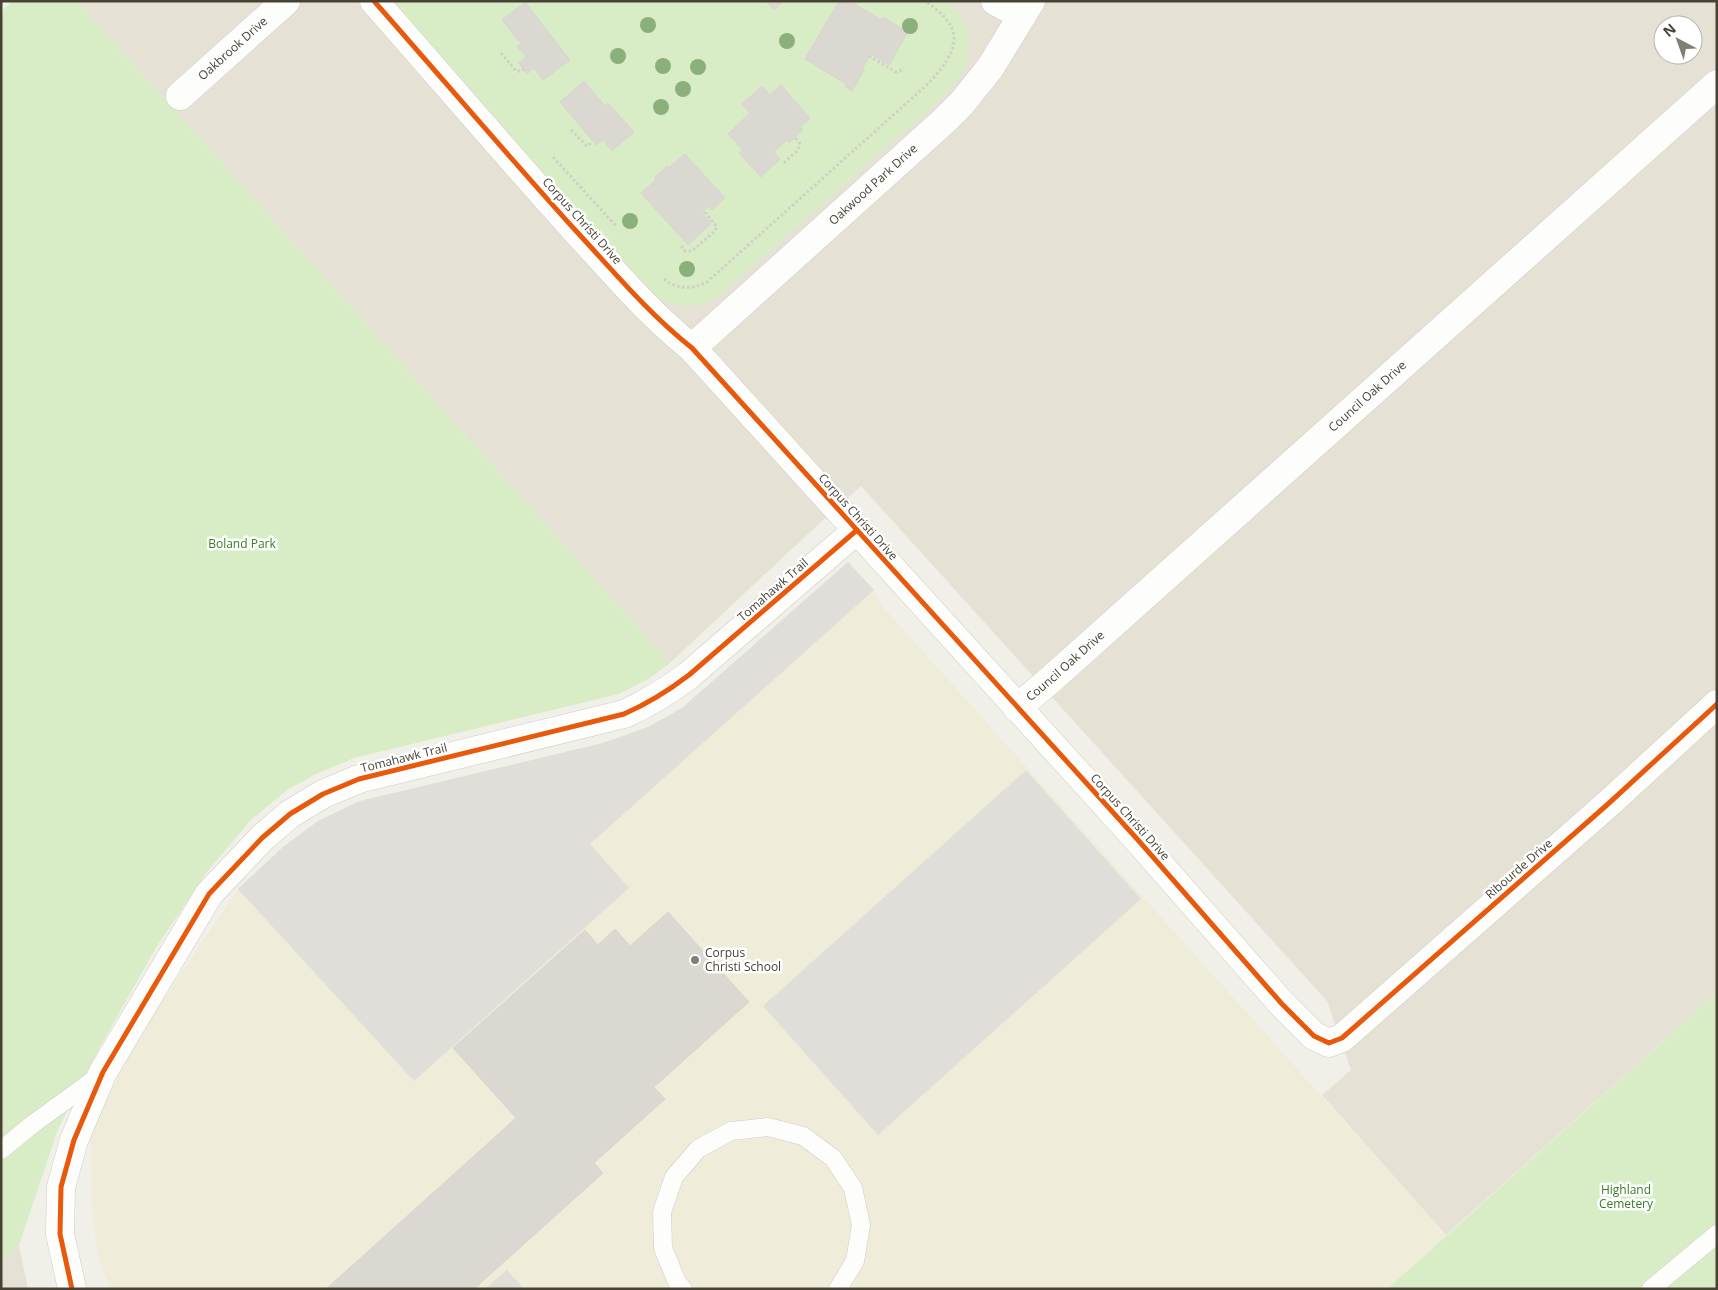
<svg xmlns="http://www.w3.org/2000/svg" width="1718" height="1290" font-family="'Open Sans',sans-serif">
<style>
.residential{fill:#e5e2d5;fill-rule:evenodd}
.education{fill:#efecda}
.green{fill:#d8edc6}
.parking{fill:#dfded8}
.building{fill:#dad8d1;stroke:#d8d6ce}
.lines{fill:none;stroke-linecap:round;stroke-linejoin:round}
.service-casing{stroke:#cecdc6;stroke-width:19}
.minor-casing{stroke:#cecdc6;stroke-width:29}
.path{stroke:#d1cfc9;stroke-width:3;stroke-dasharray:2.5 2.5;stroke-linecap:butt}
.service{stroke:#fdfdfc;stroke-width:18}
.minor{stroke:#fdfdfc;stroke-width:28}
.cycleway-casing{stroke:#fff;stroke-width:8}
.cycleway{stroke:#e8590c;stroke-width:5}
.tree{fill:#8bb07c}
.poi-dot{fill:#827f73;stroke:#fff;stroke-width:2}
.labels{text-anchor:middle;stroke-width:5;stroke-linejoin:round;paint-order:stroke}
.street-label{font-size:12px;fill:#474234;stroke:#fff}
.park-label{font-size:12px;fill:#397c24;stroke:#fff}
.poi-label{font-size:12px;fill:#474234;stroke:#fff;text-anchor:start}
</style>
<rect width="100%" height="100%" fill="#f0efe8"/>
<g class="residential">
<path d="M 77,1 L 1717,1 L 1717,993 L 1446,1235 L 1322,1095 L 1351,1070 L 1327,1001 L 861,486 L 809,533 L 670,663 ZM 1663,25 L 1693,25 L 1693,55 L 1663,55 Z"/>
<polygon points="19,1245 28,1289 1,1289 1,1261"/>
</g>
<polygon class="education" points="848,562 874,590 883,607 1446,1235 1387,1289 110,1289 98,1257 91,1198 90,1131 143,1030 238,889 283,847 318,821 360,801 603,743 648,727 682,708"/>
<g class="green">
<polygon points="13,1 77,1 670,663 650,678 619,694 354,758 314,775 287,790 251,820 207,872 157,946 101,1045 58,1129 19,1245 1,1261 1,11"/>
<path d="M 387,1 L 947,1 C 970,19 977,52 959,77 C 953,86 944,94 936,103 L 722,293 C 697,312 674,309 650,292 Z"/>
<polygon points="1717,993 1717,1289 1387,1289"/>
</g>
<g class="parking">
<polygon points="848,562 874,590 590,844 629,888 414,1081 238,889 283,847 318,821 360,801 603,743 648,727 682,708"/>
<polygon points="1026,770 1141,899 878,1135 763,1006"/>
<polygon points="507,1270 524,1289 485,1289"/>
</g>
<g class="building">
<polygon points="766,1 784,1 774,10"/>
<polygon points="839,1 850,1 881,20 883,17 908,32 889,65 871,54 862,69 864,70 852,91 845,86 846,84 805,59"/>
<polygon points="525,2 570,60 543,80 534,68 527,74 519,63 526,57 517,46 521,44 502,20"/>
<polygon points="584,81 605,106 608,103 634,132 612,151 603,140 596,145 560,102"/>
<polygon points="781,85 810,118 800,127 803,130 795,138 789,143 787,140 774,152 780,159 761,177 739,153 743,150 728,134 750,113 742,104 762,86 770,95"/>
<polygon points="685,154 725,198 712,210 709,206 702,213 711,224 688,245 641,193 656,180 654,178 667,166 668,168"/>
<polygon points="668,912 749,1002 654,1087 665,1099 594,1163 603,1173 474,1289 326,1289 516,1118 453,1048 585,930 598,945 615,929 630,946"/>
</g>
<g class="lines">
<g class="service-casing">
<g id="service">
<polyline points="1,1150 33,1124 99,1076"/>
<polyline points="683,1289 677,1282 663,1248 662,1212 674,1177 698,1149 731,1131 768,1127 803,1136 833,1158 853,1188 861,1225 855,1261 838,1289"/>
<polyline points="1651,1289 1717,1234"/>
</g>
</g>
<g class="minor-casing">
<g id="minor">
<path d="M 374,1 C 442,78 508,156 577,232 C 614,272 649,314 692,348 L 1138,840 L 1282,1004 L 1314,1036 L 1329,1043 L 1342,1038 L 1608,804 L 1717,704"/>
<polyline points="995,1 1022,16"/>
<path id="s1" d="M 180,96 L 286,1"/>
<path id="s2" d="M 692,348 L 945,120 L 962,103 L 990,68 L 1031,1"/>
<path id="s3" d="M 1017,708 L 1049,681 L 1717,84"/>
<path d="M 72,1289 L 60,1234 L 61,1187 L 74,1140 L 103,1072 L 209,894 L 262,838 L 290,814 L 323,794 L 359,779 L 624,714 C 649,703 668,691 689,675 L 857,530"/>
</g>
</g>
<g class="path">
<polyline points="501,53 516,71 521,71 524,69"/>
<polyline points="869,56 896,72 900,71 904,68"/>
<polyline points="571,130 587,146 593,142"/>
<polyline points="553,157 616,226"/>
<polyline points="784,163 796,152 800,145 799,142 795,138"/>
<polyline points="681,246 685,251 692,251 715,231 717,227 704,211"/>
<path d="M 664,279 C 677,290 693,289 707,282 L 929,83 C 959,50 967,29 925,1"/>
</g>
<use href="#service" class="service"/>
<use href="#minor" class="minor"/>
<g class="cycleway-casing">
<g id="cycleway">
<path d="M 374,1 C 442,78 508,156 577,232 C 614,272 649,314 692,348 L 1138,840 L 1282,1004 L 1314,1036 L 1329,1043 L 1342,1038 L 1608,804 L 1717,704"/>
<path d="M 72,1289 L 60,1234 L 61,1187 L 74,1140 L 103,1072 L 209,894 L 262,838 L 290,814 L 323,794 L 359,779 L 624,714 C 649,703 668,691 689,675 L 857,530"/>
</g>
</g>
<use href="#cycleway" class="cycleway"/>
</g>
<g class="tree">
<circle cx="648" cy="25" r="8"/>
<circle cx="910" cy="26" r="8"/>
<circle cx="787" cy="41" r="8"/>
<circle cx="618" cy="56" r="8"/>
<circle cx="663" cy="66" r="8"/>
<circle cx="698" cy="67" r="8"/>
<circle cx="683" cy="89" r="8"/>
<circle cx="661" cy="107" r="8"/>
<circle cx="630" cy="221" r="8"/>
<circle cx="687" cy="269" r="8"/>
</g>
<circle class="poi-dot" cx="695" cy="960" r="5"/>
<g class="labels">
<g class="street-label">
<text dy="4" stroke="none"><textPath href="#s1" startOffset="71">Oakbrook Drive</textPath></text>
<text dy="4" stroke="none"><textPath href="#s2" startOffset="244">Oakwood Park Drive</textPath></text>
<text transform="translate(582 221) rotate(48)" y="4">Corpus Christi Drive</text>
<text dy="4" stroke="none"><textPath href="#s3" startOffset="469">Council Oak Drive</textPath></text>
<text transform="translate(858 517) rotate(48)" y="4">Corpus Christi Drive</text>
<text transform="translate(773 590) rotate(-41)" y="4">Tomahawk Trail</text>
<text dy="4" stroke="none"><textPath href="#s3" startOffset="64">Council Oak Drive</textPath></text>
<text transform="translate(404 758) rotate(-14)" y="4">Tomahawk Trail</text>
<text transform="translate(1130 817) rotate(48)" y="4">Corpus Christi Drive</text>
<text transform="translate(1519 869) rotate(-41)" y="4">Ribourde Drive</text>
</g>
<g class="park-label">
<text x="242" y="548">Boland Park</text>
<text x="1626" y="1194">Highland<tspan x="1626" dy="14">Cemetery</tspan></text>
</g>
<g class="poi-label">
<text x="705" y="957">Corpus<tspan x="705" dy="14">Christi School</tspan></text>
</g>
</g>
<rect width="1718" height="1290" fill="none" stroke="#474234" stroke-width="5"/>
<g transform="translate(1678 40) rotate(319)"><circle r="24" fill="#ffffff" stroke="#b5b3ae"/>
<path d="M0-4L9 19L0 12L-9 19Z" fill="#827f73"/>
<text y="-8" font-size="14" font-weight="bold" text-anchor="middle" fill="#474234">N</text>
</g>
</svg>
